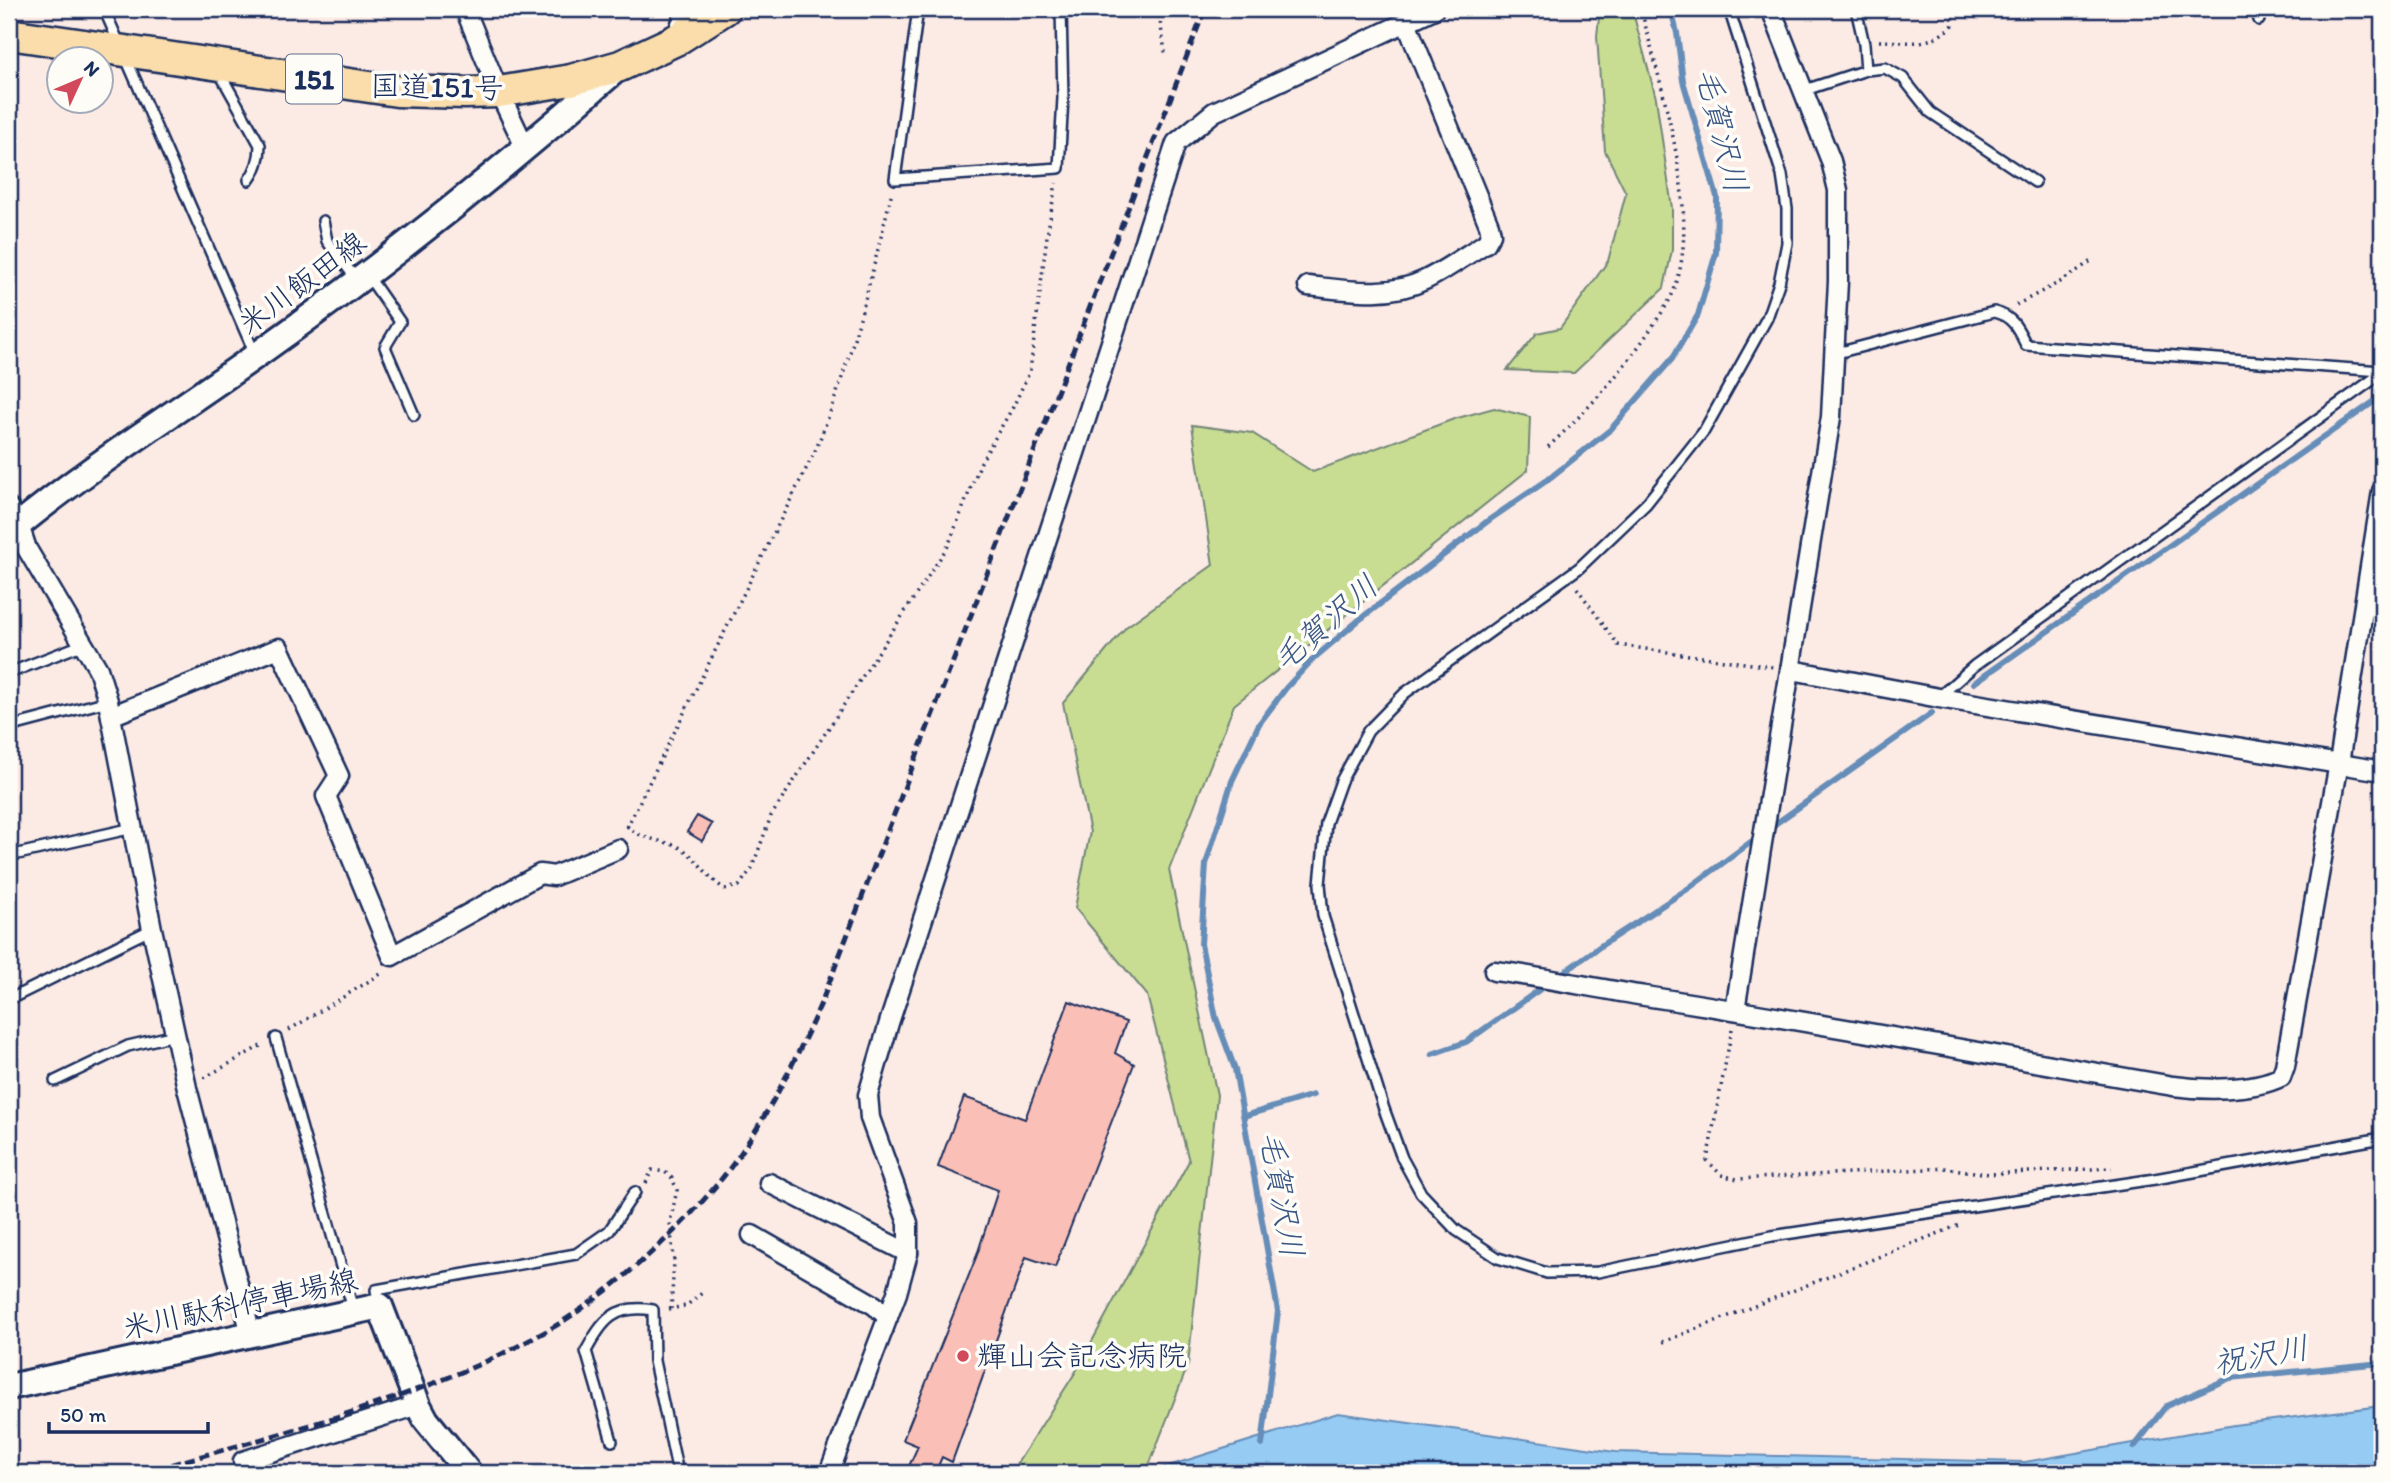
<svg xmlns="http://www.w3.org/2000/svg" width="2391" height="1482" font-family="Itim,'Klee One',sans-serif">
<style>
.green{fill:#c8dd92;stroke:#728678;stroke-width:2}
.water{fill:#96cbf4;stroke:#658db8;stroke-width:2}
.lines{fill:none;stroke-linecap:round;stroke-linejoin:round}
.stream{stroke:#658db8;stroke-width:6}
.building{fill:#fabfb6;stroke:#1b2f5e;stroke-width:2}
.service-casing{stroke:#1b2f5e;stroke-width:14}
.minor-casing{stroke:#1b2f5e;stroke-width:23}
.secondary-casing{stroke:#1b2f5e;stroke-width:30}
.trunk-casing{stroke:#1b2f5e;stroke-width:35}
.path{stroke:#1b2f5e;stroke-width:3.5;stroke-dasharray:2 5;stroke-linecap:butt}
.service{stroke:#fdfcf7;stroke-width:9}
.minor{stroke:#fdfcf7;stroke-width:18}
.secondary{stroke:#fdfcf7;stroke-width:24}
.trunk{stroke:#fbddab;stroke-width:30}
.rail{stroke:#1b2f5e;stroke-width:5;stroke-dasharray:10 5;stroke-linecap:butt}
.poi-dot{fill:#d1495b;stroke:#fdfcf7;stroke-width:2.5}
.labels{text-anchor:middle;stroke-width:7;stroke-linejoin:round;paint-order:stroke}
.shield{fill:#fdfcf7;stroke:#5f6c8c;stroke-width:2}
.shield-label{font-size:28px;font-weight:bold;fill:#1b2f5e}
.street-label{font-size:30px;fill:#1b2f5e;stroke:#fdfcf7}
.poi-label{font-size:30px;fill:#1b2f5e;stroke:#fdfcf7;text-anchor:start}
.water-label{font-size:32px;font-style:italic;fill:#3a5684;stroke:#fdfcf7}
</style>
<rect width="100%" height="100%" fill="#fceae4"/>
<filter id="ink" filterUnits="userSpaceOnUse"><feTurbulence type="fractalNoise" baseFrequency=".0143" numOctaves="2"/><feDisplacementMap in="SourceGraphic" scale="14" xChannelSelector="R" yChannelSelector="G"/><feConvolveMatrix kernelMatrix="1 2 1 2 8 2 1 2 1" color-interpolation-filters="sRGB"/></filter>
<g filter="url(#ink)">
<g class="green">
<polygon points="1600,9 1632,9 1656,98 1672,208 1672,250 1664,288 1574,373 1507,370 1537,333 1560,328 1608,261 1626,193 1605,151 1597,36"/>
<polygon points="1494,408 1530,417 1528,470 1234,705 1169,870 1217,1095 1188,1365 1146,1473 1011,1473 1075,1373 1189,1161 1147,995 1075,908 1090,832 1063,703 1126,627 1213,565 1192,425 1252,433 1313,472 1454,419"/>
</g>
<polygon class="water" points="2382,1406 2382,1473 1146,1473 1338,1413 1615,1452 2025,1462 2234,1425"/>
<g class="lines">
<g class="stream">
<polyline points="1974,683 2382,396"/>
<polyline points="1768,829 1932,713"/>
<polyline points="1432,1054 1466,1042 1602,945 1689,888 1759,836"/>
<polyline points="1244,1116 1313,1095"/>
<polyline points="1262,1445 1278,1311 1235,1069 1216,1018 1201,944 1206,864 1232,781 1259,724 1286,688 1313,659 1359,620 1489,520 1546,481 1611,429 1672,359 1698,315 1716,253 1717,197 1683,81 1677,33 1671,9"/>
<polyline points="2134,1447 2166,1406 2230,1378 2382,1363"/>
</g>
</g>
<g class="building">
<polygon points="697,816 712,824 702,841 687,832"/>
<polygon points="1069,1001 1126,1022 1115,1053 1134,1064 1055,1267 1026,1257 952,1462 942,1457 935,1473 906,1473 918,1446 903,1440 977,1255 998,1190 938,1167 964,1097 1025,1119"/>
</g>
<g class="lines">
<g class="service-casing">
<g id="service">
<polyline points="104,9 119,43"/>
<polyline points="918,9 895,179 1059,168 1063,98 1061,9"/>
<polyline points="1729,9 1782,175 1787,209 1787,243 1779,283 1767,318 1704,431 1646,504 1579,568 1405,693 1368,731 1341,781 1326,823 1320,884 1323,916 1384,1109 1402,1158 1421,1193 1456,1230 1498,1258 1547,1273 1598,1272 1772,1236 2155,1179 2382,1138"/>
<polyline points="1856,9 1864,44 1866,70"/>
<polyline points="2256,9 2259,20"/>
<polyline points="125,56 255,354"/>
<path d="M 218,70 L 260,145 C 260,159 257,169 249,180"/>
<polyline points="1805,90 1866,70 1885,68 1903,78 1930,112 2035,182"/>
<polyline points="323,221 327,241 357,280"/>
<polyline points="368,276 400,322 385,347 414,415"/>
<path d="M 1833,354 L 1994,312 C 2013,316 2018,329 2026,345 L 2382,371"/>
<polyline points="9,673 84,644"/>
<polyline points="1940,696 1974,666 2382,373"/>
<polyline points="9,727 108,701"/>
<polyline points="9,856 133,828"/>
<polyline points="12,998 152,929"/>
<polyline points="276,1038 353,1309"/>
<polyline points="55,1081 128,1046 175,1035"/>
<polyline points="379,1304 376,1290 576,1254 609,1231 635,1192"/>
<path d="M 612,1441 L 586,1351 C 603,1320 614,1304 653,1310 L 654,1361 L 678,1473"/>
</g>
</g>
<g class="minor-casing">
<g id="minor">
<polyline points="465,9 499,92 526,149"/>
<polyline points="676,39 686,9"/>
<path d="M 1308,286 C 1346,290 1389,298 1425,280 C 1446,270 1466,255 1486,243 L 1491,234 L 1489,225 L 1406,22"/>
<polyline points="9,508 19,525 27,549 98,669 108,701 152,929 187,1088 251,1334"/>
<polyline points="1792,670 1939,698 2382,771"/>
<polyline points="111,716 279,648 339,776 326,796 392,956 540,874 554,876 618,849"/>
<path d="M 1494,971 C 1544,977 1594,988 1645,996 C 1821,1023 1997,1056 2173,1086 C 2204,1090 2252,1091 2281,1077 L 2285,1066 L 2339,763 L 2382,491"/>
<polyline points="1735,1010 1831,417 1838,281 1838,190 1831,161 1771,9"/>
<polyline points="769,1183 908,1253"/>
<polyline points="752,1235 874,1305 888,1317"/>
<polyline points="243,1461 418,1405"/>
<polyline points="829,1473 897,1293 908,1253 908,1223 870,1118 868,1095 889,1023 1176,143 1214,112 1434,9"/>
</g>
</g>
<g class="secondary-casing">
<g id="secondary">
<path d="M 9,533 C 84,470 174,414 254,357 C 381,267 503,170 619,67"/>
<polyline points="9,1387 380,1306 418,1405 426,1420 469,1473"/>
</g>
</g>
<g class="trunk-casing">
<polyline id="trunk" points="9,34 397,91 465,93 499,92 571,80 620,66 676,40 725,9"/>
</g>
<g class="path">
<polyline points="1158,9 1166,57"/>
<path d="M 1879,41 C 1911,41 1927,49 1953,25 L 1951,9"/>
<polyline points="2016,305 2062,281 2094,259"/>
<path d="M 1548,447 C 1587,411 1623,371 1652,327 C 1660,315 1669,303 1674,290 C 1703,215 1660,85 1641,9"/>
<polyline points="1577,588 1618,645 1773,667"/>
<path d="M 627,826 C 644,842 667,839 684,850 C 700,861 708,879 725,889 L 739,886 L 752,868 L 771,816 L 948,546 L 981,462 L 1013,407 L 1030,371 L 1047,236 L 1056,183"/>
<path d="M 627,827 L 816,449 C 850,365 871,280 892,191"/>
<polyline points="1732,1029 1707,1160 1721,1175 1737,1179 1945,1168 1989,1174 2112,1168"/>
<polyline points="289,1030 384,972"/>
<polyline points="204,1078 264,1044"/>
<polyline points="646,1183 652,1170 665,1172 672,1178 677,1190 670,1222 674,1262 671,1309"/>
<polyline points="669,1309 686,1306 702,1293"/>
<polyline points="1663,1342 1962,1224"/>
</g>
<use href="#service" class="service"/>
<use href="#minor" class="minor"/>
<use href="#secondary" class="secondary"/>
<use href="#trunk" class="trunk"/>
<path class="rail" d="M 142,1473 C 279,1433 424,1400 550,1329 C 611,1294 688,1224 730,1168 C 768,1117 796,1059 822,1001 L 1205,9"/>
</g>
</g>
<circle class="poi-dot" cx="963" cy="1356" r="7"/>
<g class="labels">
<rect class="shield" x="286" y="54.5" width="56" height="49" rx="5"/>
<g class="shield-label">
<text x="314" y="89">151</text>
</g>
<g class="street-label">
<text transform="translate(437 87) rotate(1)" y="10">国道151号</text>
<text transform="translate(302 283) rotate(-37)" y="10">米川飯田線</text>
<text transform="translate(240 1304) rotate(-12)" y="10">米川駄科停車場線</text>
</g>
<g class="poi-label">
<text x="977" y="1366">輝山会記念病院</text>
</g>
<g class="water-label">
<text transform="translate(1722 130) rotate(76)" y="11">毛賀沢川</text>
<text transform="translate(1325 623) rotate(-41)" y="11">毛賀沢川</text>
<text transform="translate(1282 1194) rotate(80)" y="11">毛賀沢川</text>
<text transform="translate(2261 1355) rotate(-10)" y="11">祝沢川</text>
</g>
</g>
<rect width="2391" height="1482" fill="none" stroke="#fdfcf7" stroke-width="35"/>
<rect x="18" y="18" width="2356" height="1447" fill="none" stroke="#1b2f5e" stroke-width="2.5" filter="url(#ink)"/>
<g transform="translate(80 80) rotate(46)"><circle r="33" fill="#fdfcf7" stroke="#a3aaba" stroke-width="2"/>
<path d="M0-5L12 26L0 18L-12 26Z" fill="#d1495b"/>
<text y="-10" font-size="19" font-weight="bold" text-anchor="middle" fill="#1b2f5e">N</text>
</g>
<path d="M49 1422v10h159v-10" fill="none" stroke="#1b2f5e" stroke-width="3.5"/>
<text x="60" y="1422" font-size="21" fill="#1b2f5e" stroke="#fdfcf7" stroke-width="5" paint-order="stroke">50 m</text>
</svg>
